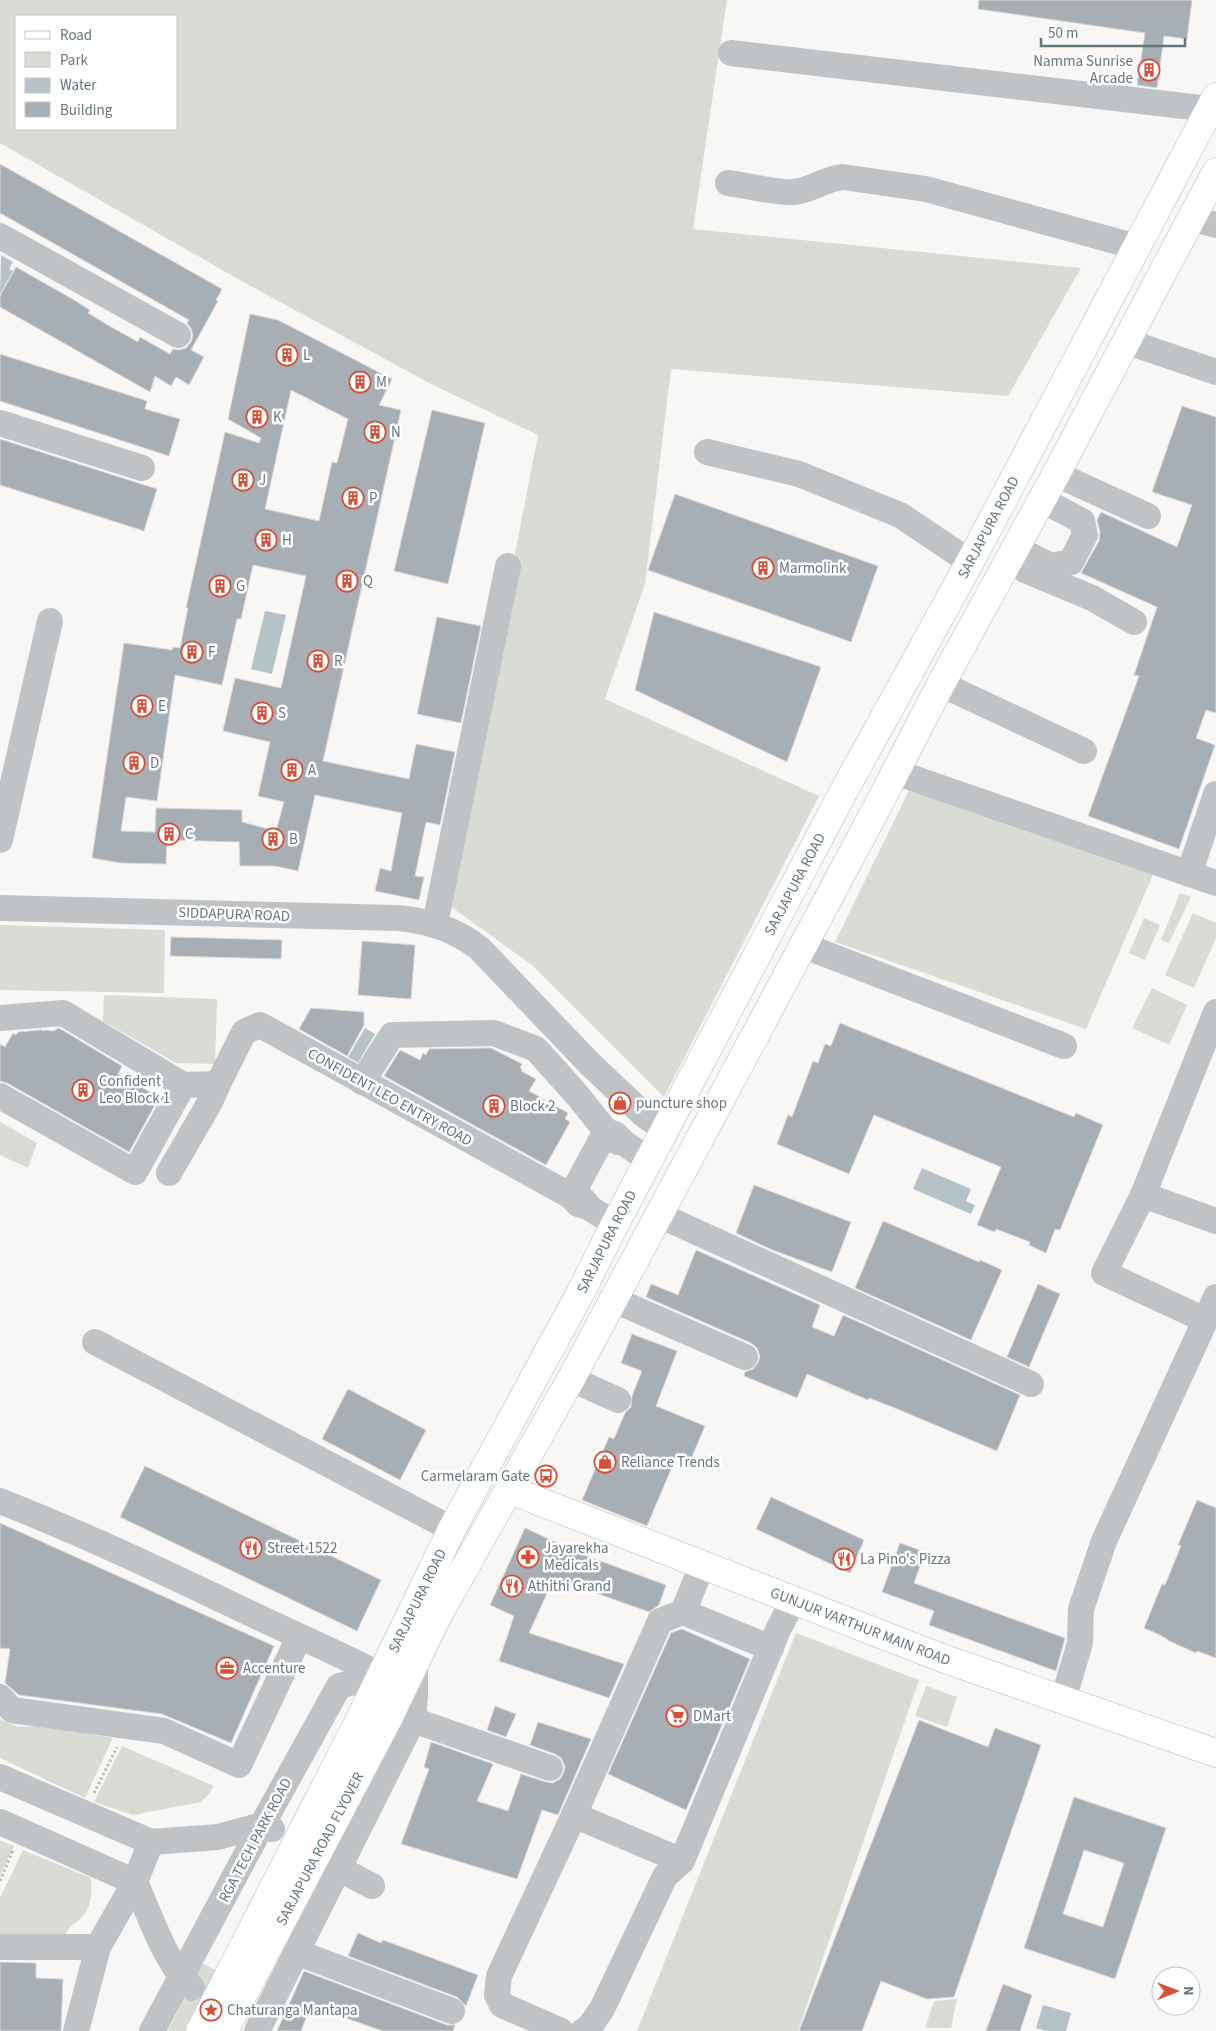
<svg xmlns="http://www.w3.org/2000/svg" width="1216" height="2031" font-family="'Source Sans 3',sans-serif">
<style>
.green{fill:#d8dcd5;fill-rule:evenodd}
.water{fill:#b6c3c6}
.building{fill:#a7afb4;stroke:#d9d9d7;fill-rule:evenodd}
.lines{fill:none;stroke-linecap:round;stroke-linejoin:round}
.major-casing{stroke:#b0b6b9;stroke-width:29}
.path{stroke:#b9bcbe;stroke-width:3;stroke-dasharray:2.5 2.5;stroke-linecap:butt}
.minor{stroke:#bfc3c6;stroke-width:26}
.major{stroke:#fff;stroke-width:28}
.labels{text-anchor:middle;stroke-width:5;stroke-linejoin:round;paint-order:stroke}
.poi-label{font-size:15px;fill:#65757e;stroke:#fff;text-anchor:start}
.street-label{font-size:15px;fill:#65757e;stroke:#fff}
</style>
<rect width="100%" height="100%" fill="#f8f7f5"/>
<g class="green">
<path d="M 0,0 L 727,0 L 693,229 L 1081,268 L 1008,396 L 671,369 L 645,584 L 605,699 L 819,796 L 664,1097 L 532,965 L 447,904 L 538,435 L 431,384 L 238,279 L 0,143 ZM 16,16 L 176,16 L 176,129 L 16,129 Z"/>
<polygon points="912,784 1155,870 1086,1029 835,942"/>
<polygon points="1180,893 1191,897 1169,943 1161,940"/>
<polygon points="1193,913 1216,923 1216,938 1194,988 1165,975"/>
<polygon points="1144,918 1160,925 1145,960 1129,953"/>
<polygon points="0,925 165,930 164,993 0,990"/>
<polygon points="1152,988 1187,1005 1169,1045 1132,1028"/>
<polygon points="104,995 217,999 215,1064 176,1063 103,1021"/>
<polygon points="0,1122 37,1143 28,1168 0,1155"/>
<polygon points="796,1633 919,1680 798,2031 637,2031"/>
<polygon points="926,1686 957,1697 947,1727 915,1716"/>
<polygon points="0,1719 18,1727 46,1726 113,1738 85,1798 0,1758"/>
<polygon points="122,1746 214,1786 209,1794 201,1802 133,1815 94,1802"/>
<polygon points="0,1840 14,1846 0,1875"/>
<path d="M 23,1850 L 91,1878 C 92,1892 92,1907 82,1917 C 74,1925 67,1927 64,1938 L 0,1935 L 0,1898 Z"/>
<polygon points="202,1963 253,1989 232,2031 168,2031"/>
<polygon points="957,1999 951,2028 925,2028 934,2001"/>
</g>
<g class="water">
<polygon points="1,255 13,262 9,269 13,271 0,294"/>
<polygon points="265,611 286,615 272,674 251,669"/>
<polygon points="365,1028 375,1034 358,1063 348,1057"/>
<polygon points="922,1168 971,1189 966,1201 975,1205 971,1214 913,1189"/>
<polygon points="1043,2005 1071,2013 1066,2031 1047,2031 1036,2028"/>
</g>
<g class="building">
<polygon points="979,0 1192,0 1187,39 1164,36 1157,88 1137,85 1145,33 978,9"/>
<polygon points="0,164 222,289 216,300 218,301 191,350 204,357 189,385 176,377 171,386 155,376 150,392 0,307 0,296 16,267 74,300 90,310 88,313 106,324 138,342 140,337 170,354 173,349 179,350 186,348 191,342 193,335 191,328 187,323 189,320 0,213"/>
<path d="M 250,314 L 278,320 L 392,379 L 379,405 L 401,410 L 323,761 L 409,779 L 416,744 L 455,752 L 440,825 L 426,822 L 415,876 L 424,877 L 419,900 L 375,891 L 380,868 L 391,871 L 402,813 L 315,795 L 298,871 L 275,866 L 240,866 L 239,842 L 167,840 L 166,864 L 121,863 L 92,858 L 124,643 L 172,650 L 173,647 L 180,648 L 188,608 L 186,608 L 225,432 L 259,443 L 261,438 L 228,419 ZM 291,390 L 348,419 L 337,463 L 332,462 L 319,521 L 265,509 ZM 253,565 L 306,576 L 281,688 L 235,678 L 223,731 L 270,742 L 258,796 L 284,802 L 276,831 L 242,822 L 242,810 L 156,808 L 155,832 L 121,831 L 126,797 L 157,801 L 175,675 L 222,685 L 237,619 L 241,619 Z"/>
<polygon points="0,354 147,401 145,409 180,419 169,456 0,401"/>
<polygon points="1182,406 1216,417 1216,713 1206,710 1196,738 1215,745 1179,849 1088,816 1139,676 1134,675 1157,607 1081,573 1099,541 1100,532 1097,520 1101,512 1177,547 1192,505 1152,492"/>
<polygon points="432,410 485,423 448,584 394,571"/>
<polygon points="0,439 157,489 144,531 0,485"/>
<polygon points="675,494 878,566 851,642 648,570"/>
<polygon points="654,612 821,667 787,762 635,690"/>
<polygon points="437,617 481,626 461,723 417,714"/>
<polygon points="171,937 282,940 281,959 170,956"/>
<polygon points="362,941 415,945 411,999 358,995"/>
<polygon points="311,1008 364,1012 364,1025 347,1056 299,1029"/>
<polygon points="840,1023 1074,1117 1076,1113 1103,1125 1060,1230 1055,1229 1046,1253 1029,1245 1030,1242 996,1229 995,1232 977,1225 1001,1167 891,1122 874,1115 849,1174 777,1144 788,1115 792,1117 813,1061 818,1063 825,1044 831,1046"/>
<polygon points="59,1028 122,1066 118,1074 157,1096 153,1103 155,1105 129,1152 7,1083 0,1081 0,1044 5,1047 13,1033 16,1035 18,1032 41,1030 44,1031 45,1030 53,1031"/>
<polygon points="491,1048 522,1064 520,1068 522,1069 521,1071 536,1079 529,1091 568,1113 565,1119 570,1122 546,1165 384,1076 400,1050 420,1060 423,1053 426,1055 429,1049"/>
<polygon points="754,1185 851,1222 832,1272 770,1249 736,1233"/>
<polygon points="883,1221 979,1262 980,1260 1002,1270 971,1340 855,1288"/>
<polygon points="696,1250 820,1305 812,1327 834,1336 843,1315 1020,1395 997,1451 895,1408 869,1398 868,1400 807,1374 797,1398 744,1376 745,1372 753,1369 758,1363 760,1356 757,1348 751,1343 646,1297 651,1284 678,1295"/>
<polygon points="1038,1284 1060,1294 1029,1367 1007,1357"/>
<polygon points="632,1334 677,1351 656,1406 705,1426 691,1459 678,1453 647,1526 582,1500 609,1437 614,1439 625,1413 631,1407 632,1396 642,1371 621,1363"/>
<polygon points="348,1389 426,1430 400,1480 322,1439"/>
<polygon points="145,1466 381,1580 357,1631 120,1517"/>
<polygon points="771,1497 864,1540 850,1573 756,1529"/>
<polygon points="1197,1500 1216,1508 1216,1658 1197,1651 1196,1653 1167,1640 1167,1639 1158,1634 1144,1628 1162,1584 1165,1585 1181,1546 1178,1545"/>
<polygon points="0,1523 274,1646 231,1743 162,1714 19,1695 5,1683 10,1649 0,1648"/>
<polygon points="525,1528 581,1554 666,1585 659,1605 649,1612 554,1578 529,1633 624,1664 609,1698 499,1661 514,1616 490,1605"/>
<polygon points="900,1543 925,1552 914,1583 1065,1638 1056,1671 929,1625 934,1611 882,1592"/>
<polygon points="682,1629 750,1659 686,1810 608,1774 671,1633"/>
<polygon points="495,1706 516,1714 506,1737 487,1730"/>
<polygon points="919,1720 988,1747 995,1728 1041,1745 954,1997 927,1999 881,1981 862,2031 799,2031"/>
<polygon points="538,1722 591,1739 558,1815 542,1810 517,1879 401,1844 429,1769 424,1767 431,1742 493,1764 477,1801 508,1811 521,1774 546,1782 553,1783 560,1779 564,1772 565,1766 561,1758 555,1754 530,1745"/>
<path d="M 1074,1797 L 1166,1828 L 1115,1979 L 1024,1948 ZM 1084,1850 L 1124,1863 L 1103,1927 L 1063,1914 Z"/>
<polygon points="358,1933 381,1943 383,1940 478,1975 466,2006 457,1997 348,1956"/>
<polygon points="0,1962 36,1963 36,1978 63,1979 61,2031 0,2031"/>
<polygon points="304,1971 447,2025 455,2025 453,2031 383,2031 311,2006 301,2031 277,2031"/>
<polygon points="1003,1984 1032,1995 1020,2031 986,2031"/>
</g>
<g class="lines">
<g class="major-casing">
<g id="major">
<path id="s1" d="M 510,1490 L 942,1658 L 1216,1753"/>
<path id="s2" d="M 200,2031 L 356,1727 L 452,1529 L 583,1288 L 615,1224 L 845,789 L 970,562 L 1216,97"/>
<path id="s3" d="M 224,2031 L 389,1717 L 437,1617 L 571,1379 L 873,815 L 941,684 L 1056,474 L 1216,172"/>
</g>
</g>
<g class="path">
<polyline points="94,1793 117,1747"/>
<polyline points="0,1881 13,1850"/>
</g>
<g class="minor">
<polyline points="731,53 1209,109"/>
<path d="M 728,183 C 744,185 781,194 794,192 C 812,190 824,179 843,177 L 926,189 L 1137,247"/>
<polyline points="1190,218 1216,225"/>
<polyline points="0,236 178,335"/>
<polyline points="1125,341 1216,372"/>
<polyline points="0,423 142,468"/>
<polyline points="707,452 799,474 900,515 970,562"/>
<polyline points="1056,474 1148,516"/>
<polyline points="1015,548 1051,566 1071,562 1085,535 1082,521 1042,500"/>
<polyline points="1025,570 1092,598 1134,622"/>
<polyline points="941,684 1084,751"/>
<polyline points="895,772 1216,883"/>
<polyline points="0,840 50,621"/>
<polyline points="1189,874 1216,794"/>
<path d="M 0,908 L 398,918 C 429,921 454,929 479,948 L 590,1064 L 644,1115 L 665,1130"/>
<polyline points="435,924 508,566"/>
<polyline points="802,945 1064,1046"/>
<polyline points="0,1018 63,1013 183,1085 218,1084 244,1032 260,1025 571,1196 578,1204 588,1207 615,1224"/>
<polyline points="362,1082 392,1035 494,1033 536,1049 578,1096 606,1131 615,1134 624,1143 649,1160"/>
<polyline points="0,1096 135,1172 183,1085"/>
<polyline points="169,1173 210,1102 218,1084"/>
<polyline points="1143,1195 1216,1221"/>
<polyline points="586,1203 583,1200 571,1196 606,1131 612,1139 618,1142"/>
<polyline points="659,1215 1031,1384"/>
<polyline points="612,1299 745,1357"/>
<polyline points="1205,1320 1104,1273 1143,1195 1216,1012"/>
<polyline points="95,1342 452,1529"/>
<polyline points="571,1379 618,1400"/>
<path d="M 0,1501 C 89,1536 174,1577 260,1618 C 300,1637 340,1654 380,1675"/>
<polyline points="683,1612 771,1648"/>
<polyline points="0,1697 12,1710 164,1731 239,1765 299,1637"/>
<polyline points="1063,1700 1080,1643 1081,1609 1104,1541 1216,1297"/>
<polyline points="413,1720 550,1768"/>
<polyline points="0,1777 151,1842 218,1837 262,1825 272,1829"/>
<path d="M 0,1822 L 135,1882 C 150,1915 165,1963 192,1988"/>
<polyline points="682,1861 574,1815 660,1621 683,1612 702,1566"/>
<polyline points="338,1868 372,1886"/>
<polyline points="0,1947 98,1947"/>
<polyline points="296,1952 452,2011"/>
<polyline points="76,2031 98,1947 135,1882 151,1842"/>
<polyline points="152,2031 262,1825 339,1686 380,1675"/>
<polyline points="257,2031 413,1720 415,1695 415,1665"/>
<polyline points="561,2031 502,2005 497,1995 499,1976 574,1815"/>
<polyline points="583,2031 588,2029 602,2009 665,1876 682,1861 778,1630 793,1601"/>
</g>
<use href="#major" class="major"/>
</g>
<defs>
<g id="building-ring" transform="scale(1.125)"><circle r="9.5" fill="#fff" stroke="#d64f37" stroke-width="1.5"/><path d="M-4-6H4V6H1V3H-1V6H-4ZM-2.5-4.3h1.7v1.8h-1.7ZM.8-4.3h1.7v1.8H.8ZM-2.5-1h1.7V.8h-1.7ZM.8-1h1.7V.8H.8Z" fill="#d64f37"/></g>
<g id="shop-ring" transform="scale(1.125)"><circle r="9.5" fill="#fff" stroke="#d64f37" stroke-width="1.5"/><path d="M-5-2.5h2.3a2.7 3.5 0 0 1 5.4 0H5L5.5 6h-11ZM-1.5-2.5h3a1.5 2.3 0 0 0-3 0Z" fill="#d64f37"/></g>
<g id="bus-ring" transform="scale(1.125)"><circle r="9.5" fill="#fff" stroke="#d64f37" stroke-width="1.5"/><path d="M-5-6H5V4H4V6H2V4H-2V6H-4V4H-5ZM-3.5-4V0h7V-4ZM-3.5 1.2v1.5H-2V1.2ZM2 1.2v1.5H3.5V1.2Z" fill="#d64f37"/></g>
<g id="restaurant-ring" transform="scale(1.125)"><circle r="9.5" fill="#fff" stroke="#d64f37" stroke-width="1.5"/><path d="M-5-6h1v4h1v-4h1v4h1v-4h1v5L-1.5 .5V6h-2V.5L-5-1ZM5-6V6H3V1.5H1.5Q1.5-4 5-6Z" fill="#d64f37"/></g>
<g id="pharmacy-ring" transform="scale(1.125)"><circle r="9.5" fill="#fff" stroke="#d64f37" stroke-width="1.5"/><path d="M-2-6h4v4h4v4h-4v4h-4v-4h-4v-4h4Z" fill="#d64f37"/></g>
<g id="office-ring" transform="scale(1.125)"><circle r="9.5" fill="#fff" stroke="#d64f37" stroke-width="1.5"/><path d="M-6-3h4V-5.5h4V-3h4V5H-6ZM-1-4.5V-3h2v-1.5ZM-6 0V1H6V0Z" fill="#d64f37"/></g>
<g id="supermarket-ring" transform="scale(1.125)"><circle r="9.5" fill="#fff" stroke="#d64f37" stroke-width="1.5"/><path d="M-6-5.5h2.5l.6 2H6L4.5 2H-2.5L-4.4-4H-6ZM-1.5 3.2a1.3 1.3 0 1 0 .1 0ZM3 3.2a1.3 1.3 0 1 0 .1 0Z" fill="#d64f37"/></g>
<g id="sight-ring" transform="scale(1.125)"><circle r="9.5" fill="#fff" stroke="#d64f37" stroke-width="1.5"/><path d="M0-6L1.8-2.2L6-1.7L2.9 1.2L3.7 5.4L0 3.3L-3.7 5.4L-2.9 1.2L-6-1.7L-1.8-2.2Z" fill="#d64f37"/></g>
</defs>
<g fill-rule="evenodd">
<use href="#building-ring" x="1149" y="70"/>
<use href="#building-ring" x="287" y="355"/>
<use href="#building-ring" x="360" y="382"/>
<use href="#building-ring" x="257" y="417"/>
<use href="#building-ring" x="375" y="432"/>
<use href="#building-ring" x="243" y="480"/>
<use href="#building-ring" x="353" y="498"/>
<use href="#building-ring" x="266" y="540"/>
<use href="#building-ring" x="763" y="568"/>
<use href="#building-ring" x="347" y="581"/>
<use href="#building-ring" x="220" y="586"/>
<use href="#building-ring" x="192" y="652"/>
<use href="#building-ring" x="318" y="661"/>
<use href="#building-ring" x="142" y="706"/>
<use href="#building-ring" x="262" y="713"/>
<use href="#building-ring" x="134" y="763"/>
<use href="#building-ring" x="292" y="770"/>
<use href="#building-ring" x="169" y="834"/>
<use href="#building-ring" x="273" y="839"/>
<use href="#building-ring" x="83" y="1090"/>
<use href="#shop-ring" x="620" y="1103"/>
<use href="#building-ring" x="494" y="1106"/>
<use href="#shop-ring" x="605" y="1462"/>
<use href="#bus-ring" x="546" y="1476"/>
<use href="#restaurant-ring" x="251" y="1548"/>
<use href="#pharmacy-ring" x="528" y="1557"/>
<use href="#restaurant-ring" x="844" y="1559"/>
<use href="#restaurant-ring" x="512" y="1586"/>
<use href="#office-ring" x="227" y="1668"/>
<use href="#supermarket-ring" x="677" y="1716"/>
<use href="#sight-ring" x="211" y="2010"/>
</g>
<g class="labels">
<g class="poi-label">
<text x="1133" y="66" text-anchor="end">Namma Sunrise<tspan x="1133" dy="17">Arcade</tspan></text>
<text x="303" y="360">L</text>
<text x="376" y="387">M</text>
<text x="273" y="422">K</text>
<text x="391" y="437">N</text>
<text x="259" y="485">J</text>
<text x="369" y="503">P</text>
<text x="282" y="545">H</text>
<text x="779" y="573">Marmolink</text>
<text x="363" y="586">Q</text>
<text x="236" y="591">G</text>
<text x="208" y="657">F</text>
<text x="334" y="666">R</text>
<text x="158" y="711">E</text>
<text x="278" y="718">S</text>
<text x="150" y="768">D</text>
<text x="308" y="775">A</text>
<text x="185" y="839">C</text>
<text x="289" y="844">B</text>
<text x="99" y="1086">Confident<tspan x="99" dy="17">Leo Block 1</tspan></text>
<text x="636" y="1108">puncture shop</text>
<text x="510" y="1111">Block 2</text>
<text x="621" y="1467">Reliance Trends</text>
<text x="530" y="1481" text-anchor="end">Carmelaram Gate</text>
<text x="267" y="1553">Street 1522</text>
<text x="544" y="1553">Jayarekha<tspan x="544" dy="17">Medicals</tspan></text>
<text x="860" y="1564">La Pino's Pizza</text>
<text x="528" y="1591">Athithi Grand</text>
<text x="243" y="1673">Accenture</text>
<text x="693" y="1721">DMart</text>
<text x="227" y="2015">Chaturanga Mantapa</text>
</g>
<g class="street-label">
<text dy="5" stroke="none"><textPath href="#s2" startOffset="1698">SARJAPURA ROAD</textPath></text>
<text dy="5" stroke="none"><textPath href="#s2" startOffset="1292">SARJAPURA ROAD</textPath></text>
<text transform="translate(234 914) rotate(2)" y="5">SIDDAPURA ROAD</text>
<text transform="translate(390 1097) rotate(29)" y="5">CONFIDENT LEO ENTRY ROAD</text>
<text dy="5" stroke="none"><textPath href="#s2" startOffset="888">SARJAPURA ROAD</textPath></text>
<text dy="5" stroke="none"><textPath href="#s2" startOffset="482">SARJAPURA ROAD</textPath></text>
<text dy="5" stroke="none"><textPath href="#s1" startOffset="376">GUNJUR VARTHUR MAIN ROAD</textPath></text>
<text transform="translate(255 1840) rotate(-62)" y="5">RGA TECH PARK ROAD</text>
<text dy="5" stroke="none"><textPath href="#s3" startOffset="206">SARJAPURA ROAD FLYOVER</textPath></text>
</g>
</g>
<rect x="15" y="15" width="162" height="115" fill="#ffffff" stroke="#c1c8cb"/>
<rect x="25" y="31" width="25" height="8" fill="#ffffff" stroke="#c1c8cb"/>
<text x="60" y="40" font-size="15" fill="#65757e">Road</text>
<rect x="25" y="52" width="25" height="15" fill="#d8dcd5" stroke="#c1c8cb"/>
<text x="60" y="65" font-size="15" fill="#65757e">Park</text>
<rect x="25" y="78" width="25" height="15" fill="#b6c3c6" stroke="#c1c8cb"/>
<text x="60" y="90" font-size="15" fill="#65757e">Water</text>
<rect x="25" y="102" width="25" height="15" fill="#a7afb4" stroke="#c1c8cb"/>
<text x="60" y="115" font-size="15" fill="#65757e">Building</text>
<g transform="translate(1176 1991) rotate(89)"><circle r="24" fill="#ffffff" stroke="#c1c8cb"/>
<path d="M0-4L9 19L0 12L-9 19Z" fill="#d64f37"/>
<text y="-8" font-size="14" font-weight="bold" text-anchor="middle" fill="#65757e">N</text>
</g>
<path d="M1041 38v8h144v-8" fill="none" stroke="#65757e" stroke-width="2.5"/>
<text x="1048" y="38" font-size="15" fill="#65757e" stroke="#ffffff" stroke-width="4" paint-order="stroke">50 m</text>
</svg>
